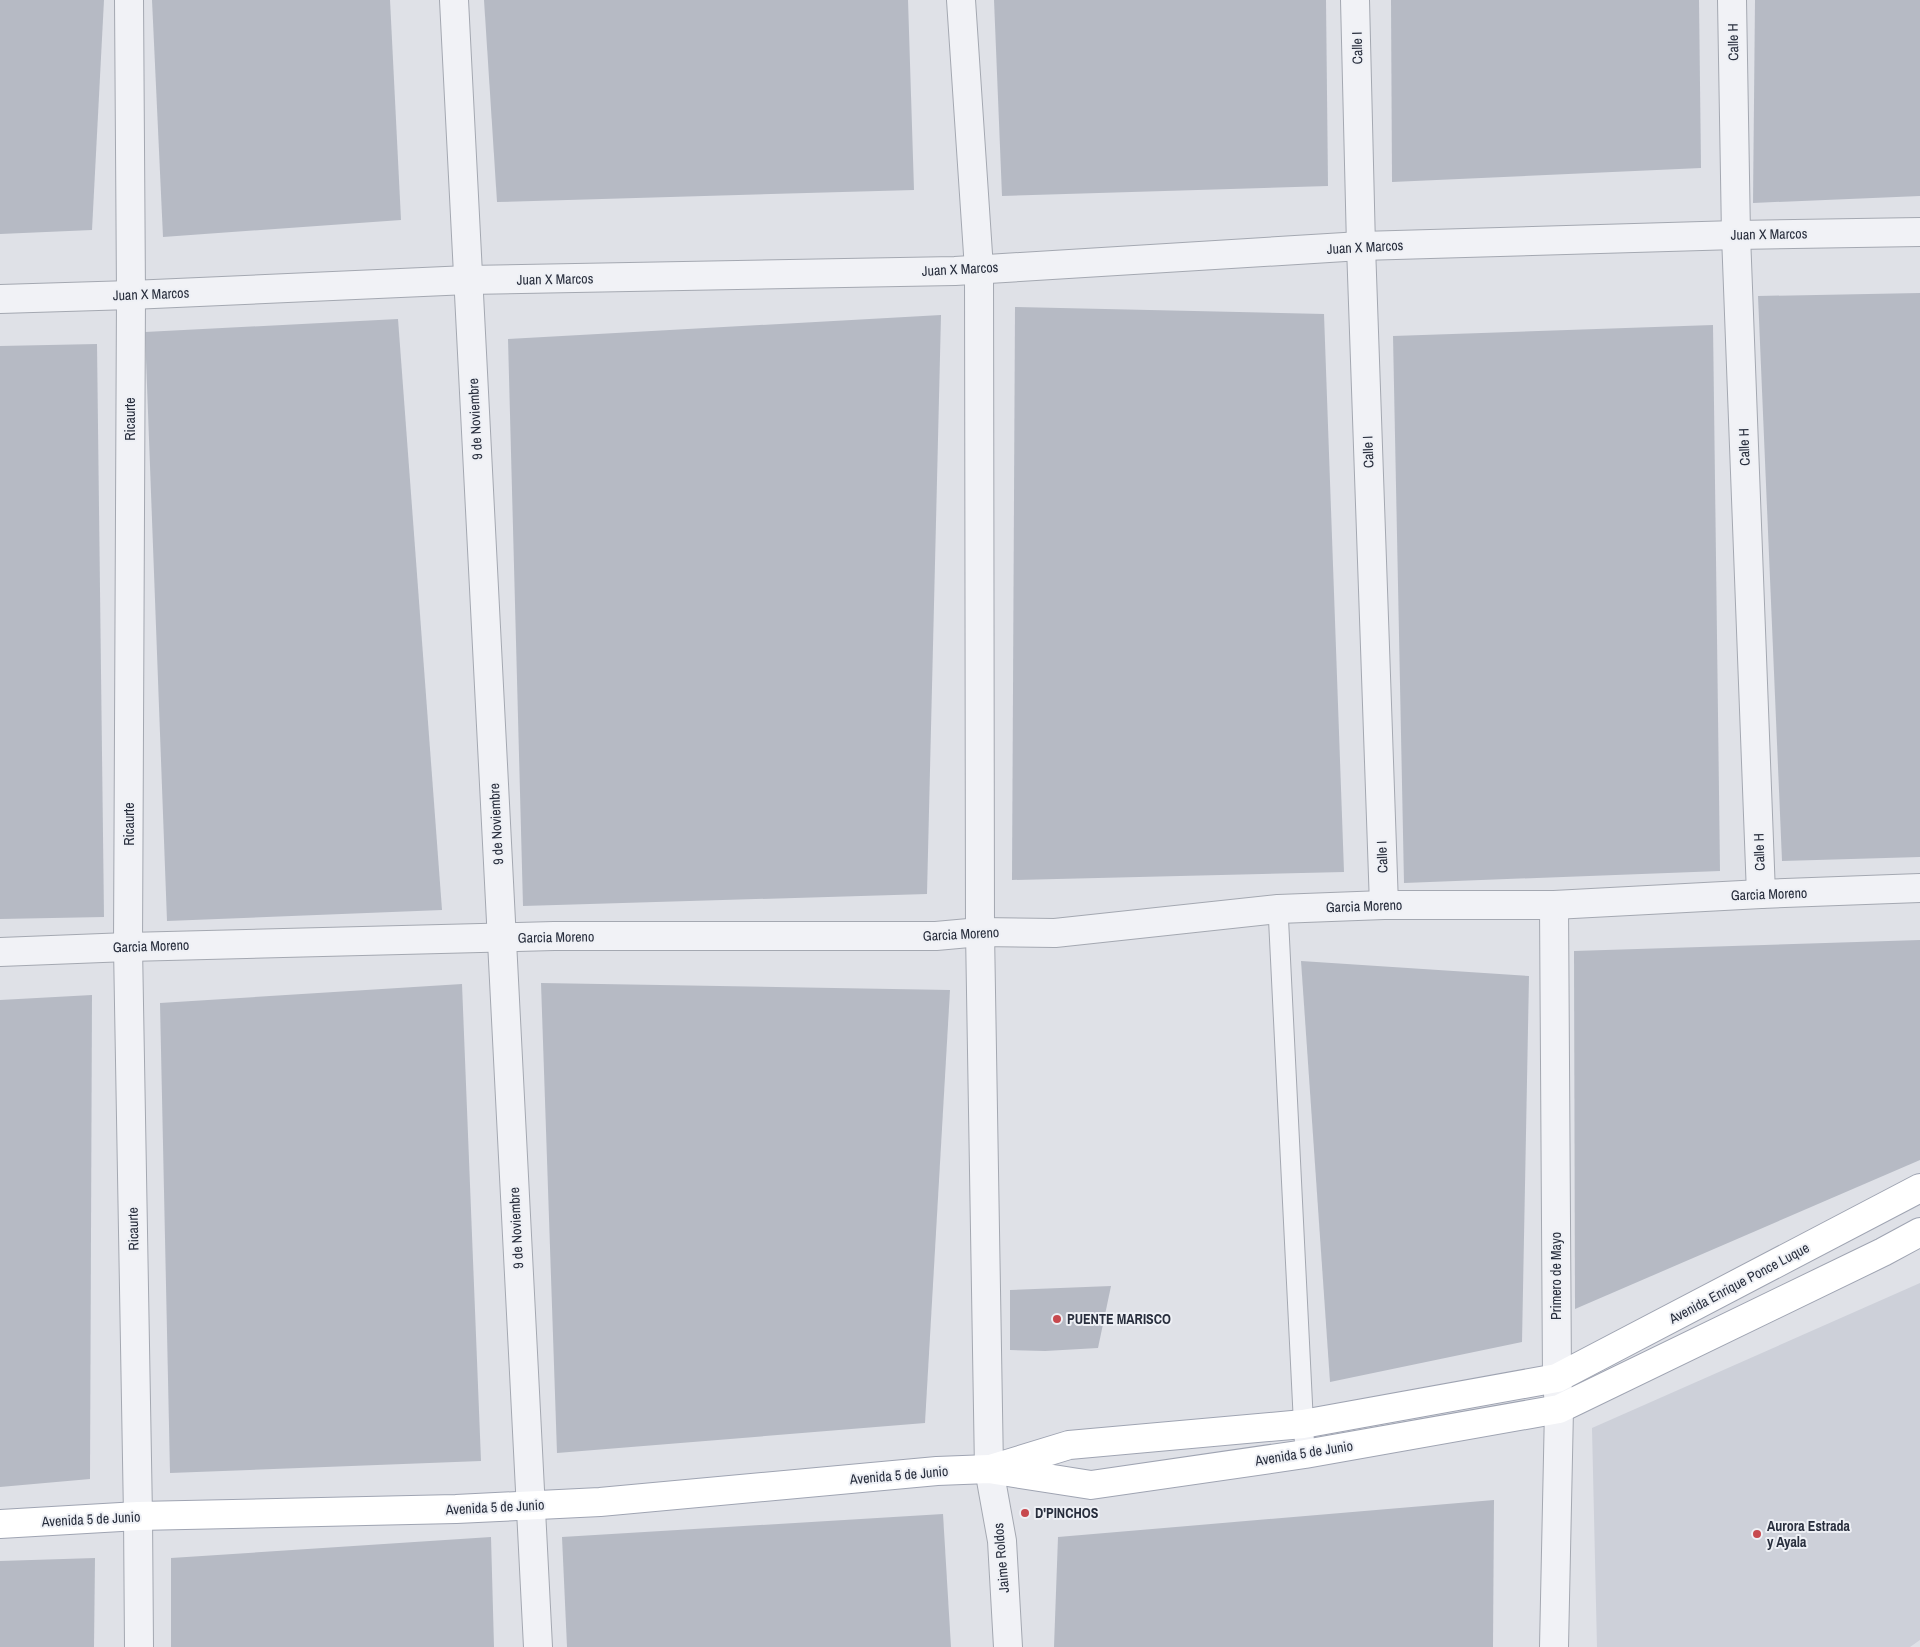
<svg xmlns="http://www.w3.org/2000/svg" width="1920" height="1647" font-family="'Archivo Narrow',sans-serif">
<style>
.built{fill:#cdd0d9}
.building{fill:#b6bac4}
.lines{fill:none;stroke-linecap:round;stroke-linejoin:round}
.lane-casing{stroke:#a4a8b1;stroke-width:21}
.street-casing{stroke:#a4a8b1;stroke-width:30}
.primary-casing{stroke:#9fa4b2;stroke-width:30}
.lane{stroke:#f1f2f6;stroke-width:19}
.street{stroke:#f1f2f6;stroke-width:28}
.primary{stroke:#fff;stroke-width:28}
.poi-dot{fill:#c7494e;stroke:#eef0f5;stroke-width:2}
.labels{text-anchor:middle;stroke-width:4;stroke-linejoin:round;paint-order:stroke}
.street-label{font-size:14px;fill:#282e3d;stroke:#eef0f5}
.poi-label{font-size:14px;font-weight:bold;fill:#282e3d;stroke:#eef0f5;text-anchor:start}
</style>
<rect width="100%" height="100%" fill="#dfe1e7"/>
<polygon class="built" points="1920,1283 1920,1640 1910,1647 1597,1647 1592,1428"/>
<g class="building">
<polygon points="0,0 104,0 92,230 0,234"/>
<polygon points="152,0 390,0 401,220 163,237"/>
<polygon points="484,0 908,0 914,190 497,202"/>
<polygon points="994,0 1326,0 1328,186 1002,196"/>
<polygon points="1391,0 1699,0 1701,168 1392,182"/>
<polygon points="1755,0 1920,0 1920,196 1753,203"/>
<polygon points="1920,293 1920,857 1782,861 1758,296"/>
<polygon points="1015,307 1324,314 1344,872 1012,880"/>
<polygon points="941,315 927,894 523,906 508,339"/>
<polygon points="398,319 442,910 167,921 145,332"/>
<polygon points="1713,325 1720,871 1404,883 1393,336"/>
<polygon points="97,344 104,917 0,919 0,346"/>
<polygon points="1920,940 1920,1160 1575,1309 1574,951"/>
<polygon points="1301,961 1529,976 1522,1342 1330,1382"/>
<polygon points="541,983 950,990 925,1423 557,1453"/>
<polygon points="462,984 481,1461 170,1473 160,1003"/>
<polygon points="92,995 90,1479 0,1487 0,1000"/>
<polygon points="1111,1286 1098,1348 1045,1351 1010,1350 1010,1290"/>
<polygon points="1494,1500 1493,1647 1054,1647 1058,1537"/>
<polygon points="943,1514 951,1647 567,1647 562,1537"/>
<polygon points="491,1537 494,1647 171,1647 171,1558"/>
<polygon points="95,1558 94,1647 0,1647 0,1561"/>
</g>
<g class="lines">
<g class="lane-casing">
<polyline id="lane" points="1278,909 1305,1454"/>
</g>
<g class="street-casing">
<g id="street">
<polyline points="129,0 131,295 128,947 138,1516 139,1647"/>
<polyline points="454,0 538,1647"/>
<polyline points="961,0 979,269 980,932 989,1469 1002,1541 1008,1647"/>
<polyline points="1355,0 1361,246 1384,905"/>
<polyline points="1732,0 1736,235 1761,894"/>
<polyline points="0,299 131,295 468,280 955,271 1361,246 1736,235 1920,232"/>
<polyline points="1554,905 1557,1378 1559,1409 1554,1647"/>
<polyline points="0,952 128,947 554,936 936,936 980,932 1055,933 1278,909 1384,905 1554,905 1761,894 1920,888"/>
</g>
</g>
<g class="primary-casing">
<g id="primary">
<polyline points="994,1468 1069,1445 1303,1424 1557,1378 1920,1188"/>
<polyline points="0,1524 138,1516 456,1509 600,1502 937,1471 989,1469 1091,1485 1305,1454 1559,1409 1883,1252 1920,1232"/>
</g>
</g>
<use href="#lane" class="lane"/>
<use href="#street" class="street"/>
<use href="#primary" class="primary"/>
</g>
<g class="poi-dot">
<circle cx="1057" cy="1319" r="5"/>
<circle cx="1025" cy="1513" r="5"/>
<circle cx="1757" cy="1534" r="5"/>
</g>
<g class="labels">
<g class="street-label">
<text transform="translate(1733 42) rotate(-91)" y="5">Calle H</text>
<text transform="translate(1357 48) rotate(-91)" y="5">Calle I</text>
<text transform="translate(1769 234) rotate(-1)" y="5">Juan X Marcos</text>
<text transform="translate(1365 247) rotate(-3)" y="5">Juan X Marcos</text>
<text transform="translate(960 269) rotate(-3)" y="5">Juan X Marcos</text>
<text transform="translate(555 279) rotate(-1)" y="5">Juan X Marcos</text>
<text transform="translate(151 294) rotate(-2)" y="5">Juan X Marcos</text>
<text transform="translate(130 419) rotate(-90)" y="5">Ricaurte</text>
<text transform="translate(475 419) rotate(-93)" y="5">9 de Noviembre</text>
<text transform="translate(1744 447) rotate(-92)" y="5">Calle H</text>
<text transform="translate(1368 452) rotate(-92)" y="5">Calle I</text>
<text transform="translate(129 824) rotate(-90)" y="5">Ricaurte</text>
<text transform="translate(496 824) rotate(-93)" y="5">9 de Noviembre</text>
<text transform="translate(1759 852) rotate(-92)" y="5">Calle H</text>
<text transform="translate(1382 857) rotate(-92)" y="5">Calle I</text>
<text transform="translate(1769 894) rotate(-2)" y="5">Garcia Moreno</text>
<text transform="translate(1364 906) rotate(-2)" y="5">Garcia Moreno</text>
<text transform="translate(961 934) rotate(-3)" y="5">Garcia Moreno</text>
<text transform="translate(556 937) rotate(-1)" y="5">Garcia Moreno</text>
<text transform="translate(151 946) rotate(-2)" y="5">Garcia Moreno</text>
<text transform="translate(516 1228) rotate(-93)" y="5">9 de Noviembre</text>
<text transform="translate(133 1229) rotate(-91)" y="5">Ricaurte</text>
<text transform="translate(1556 1276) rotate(-90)" y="5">Primero de Mayo</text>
<text transform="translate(1739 1283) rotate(-28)" y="5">Avenida Enrique Ponce Luque</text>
<text transform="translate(1304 1453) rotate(-9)" y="5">Avenida 5 de Junio</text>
<text transform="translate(899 1475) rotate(-5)" y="5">Avenida 5 de Junio</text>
<text transform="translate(495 1507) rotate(-3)" y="5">Avenida 5 de Junio</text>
<text transform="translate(91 1519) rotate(-3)" y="5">Avenida 5 de Junio</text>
<text transform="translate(1001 1558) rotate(-95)" y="5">Jaime Roldos</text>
</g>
<g class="poi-label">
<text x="1067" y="1324">PUENTE MARISCO</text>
<text x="1035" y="1518">D'PINCHOS</text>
<text x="1767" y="1531">Aurora Estrada<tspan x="1767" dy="16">y Ayala</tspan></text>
</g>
</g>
</svg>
